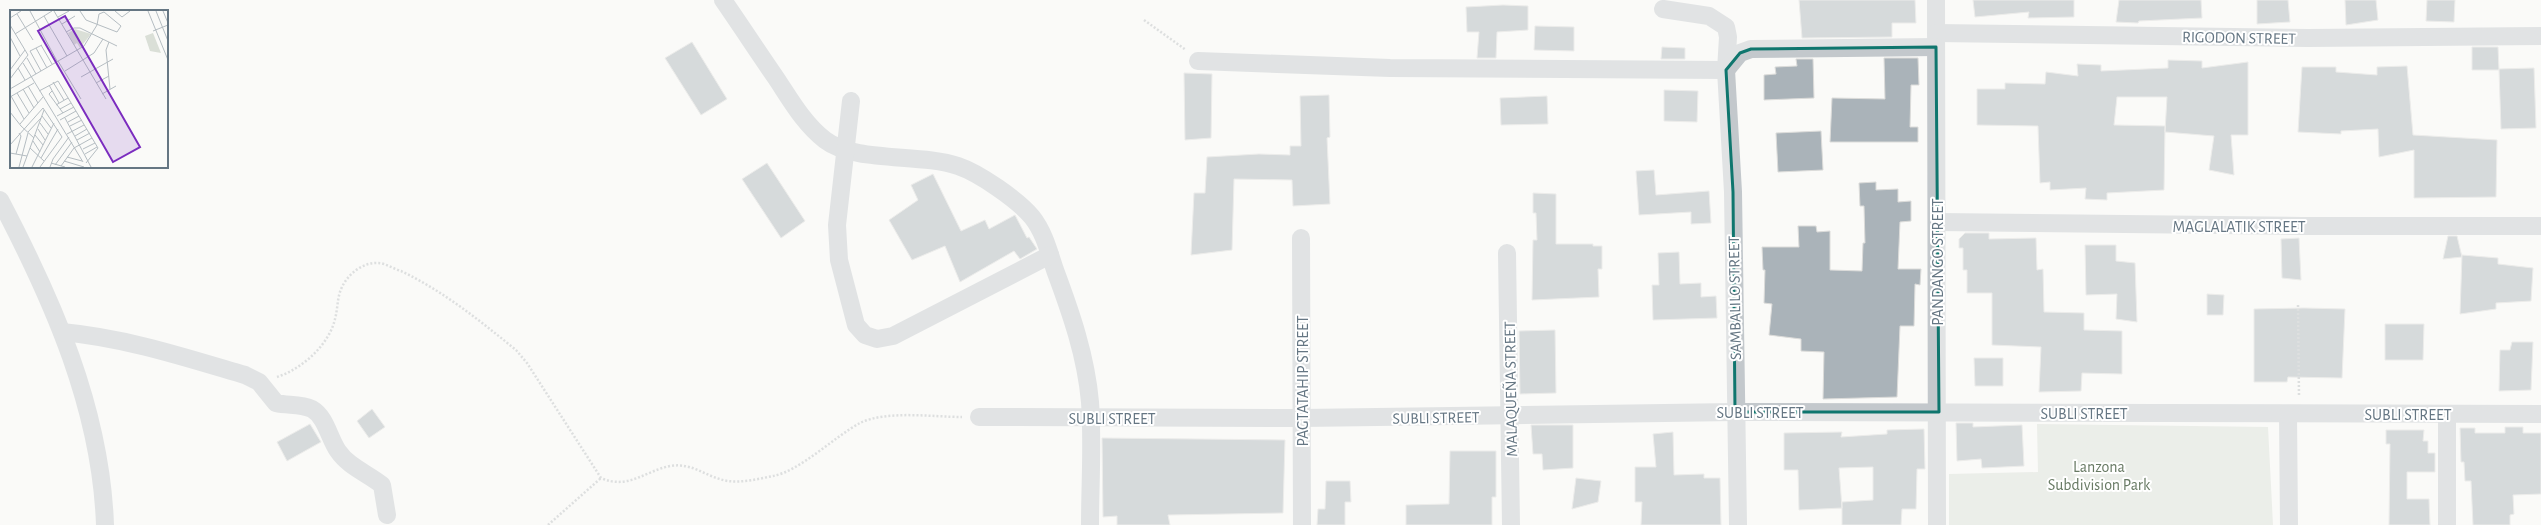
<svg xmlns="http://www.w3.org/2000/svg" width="2541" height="525" font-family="'Alegreya Sans',sans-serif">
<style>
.green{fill:#dadfd7}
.building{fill:#aab3b9;stroke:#dcdcda}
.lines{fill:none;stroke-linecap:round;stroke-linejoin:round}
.path{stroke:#bbbfc2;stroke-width:2.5;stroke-dasharray:2 2;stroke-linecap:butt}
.minor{stroke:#c3c8cc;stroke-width:18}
.marked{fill:none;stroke:#0f766e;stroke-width:3;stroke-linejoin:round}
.labels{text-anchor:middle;stroke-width:4;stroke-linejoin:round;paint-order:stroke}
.street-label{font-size:16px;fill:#657683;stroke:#fff}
.park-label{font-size:16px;fill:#687a64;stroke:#fff}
.inset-road{fill:none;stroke:#b5bdc2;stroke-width:1}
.view{fill:#7b2cbf;fill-opacity:0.15;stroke:#7b2cbf;stroke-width:2}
.inset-edge{fill:none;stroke:#657683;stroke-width:2}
</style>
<rect width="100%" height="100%" fill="#fafaf8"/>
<polygon class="green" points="2037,424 2268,427 2273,525 1949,525 1949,474 2038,472"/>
<g class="building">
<polygon points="1799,0 1915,0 1916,23 1892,23 1892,37 1802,38"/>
<polygon points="1973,0 2074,0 2074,17 2028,18 2029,12 1975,17"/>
<polygon points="2119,0 2201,0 2202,18 2139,21 2138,23 2116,22"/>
<polygon points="2257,0 2288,0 2290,22 2257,24"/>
<polygon points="2345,0 2376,0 2378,20 2346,25"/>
<polygon points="2427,0 2455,0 2454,22 2426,21"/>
<polygon points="1503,5 1528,6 1528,30 1497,32 1496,58 1477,58 1479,32 1467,32 1466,7"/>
<polygon points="1535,26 1574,27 1574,51 1534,50"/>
<polygon points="692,42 727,99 701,115 665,58"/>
<polygon points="1662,47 1685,48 1685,59 1661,59"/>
<polygon points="2472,47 2498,47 2499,70 2472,70"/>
<polygon points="1884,58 1918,58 1919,85 1911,85 1910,127 1918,127 1918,142 1830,142 1832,98 1885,99"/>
<polygon points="1796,59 1813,59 1814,98 1764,100 1764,75 1776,74 1775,67 1797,66"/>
<polygon points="2168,60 2202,61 2202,68 2248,62 2248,135 2231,135 2234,175 2209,170 2214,136 2165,132 2167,97 2117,97 2114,125 2165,126 2164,190 2107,193 2107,200 2085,199 2086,188 2050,190 2050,182 2040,183 2038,126 1977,125 1977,89 2005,89 2005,83 2045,84 2046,72 2078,76 2077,64 2101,65 2101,71 2168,68"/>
<polygon points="2407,66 2413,135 2497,140 2496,197 2414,198 2414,150 2379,157 2378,129 2341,131 2341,134 2298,132 2302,67 2336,67 2336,72 2377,75 2377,67"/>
<polygon points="2534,68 2536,128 2501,129 2499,69"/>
<polygon points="1184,73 1212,74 1211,138 1185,140"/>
<polygon points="1664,90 1698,91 1697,122 1664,121"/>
<polygon points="1329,95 1330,137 1327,138 1330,204 1293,206 1292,180 1234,179 1232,250 1191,255 1194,193 1205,193 1207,157 1259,154 1290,155 1290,146 1301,146 1300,96"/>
<polygon points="1547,96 1548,124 1501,125 1500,98"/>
<polygon points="1821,131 1823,170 1778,172 1776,133"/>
<polygon points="767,163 805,221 781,238 742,179"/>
<polygon points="1654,170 1656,195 1709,191 1711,223 1691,224 1691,212 1639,215 1636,171"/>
<polygon points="933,174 961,231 985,220 989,229 1015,215 1027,238 1029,237 1037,249 1020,259 1014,251 960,282 945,246 912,260 889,220 918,200 911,185"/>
<polygon points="1876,182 1876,190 1898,189 1898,202 1911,201 1911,221 1900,222 1898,269 1921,269 1920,285 1915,284 1914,326 1900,326 1897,397 1823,399 1824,352 1801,351 1801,339 1769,335 1772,304 1764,303 1765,270 1763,270 1762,247 1799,247 1798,226 1816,226 1817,232 1830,231 1830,270 1862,271 1863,243 1865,243 1864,206 1860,206 1859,183"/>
<polygon points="1533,193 1556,194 1556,244 1593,244 1593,246 1602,246 1602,269 1598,269 1599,297 1532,300 1533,240 1537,240 1536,213 1533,213"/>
<polygon points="1965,233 1989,233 1989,239 2036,238 2037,270 2043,269 2044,312 2084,313 2084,330 2122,331 2122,374 2082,373 2081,391 2039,392 2041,347 1992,345 1992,293 1967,293 1967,270 1963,270 1963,248 1959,248 1959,239"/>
<polygon points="2448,236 2457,236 2462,257 2443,259"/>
<polygon points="2299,238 2301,280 2282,278 2281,239"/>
<polygon points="2085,245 2116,245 2116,261 2135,263 2137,322 2116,319 2117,294 2086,295"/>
<polygon points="1679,252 1680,284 1701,283 1701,297 1716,296 1717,318 1653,320 1652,285 1659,285 1658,253"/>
<polygon points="2462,255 2498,258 2498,264 2533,268 2531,301 2496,303 2496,309 2460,314"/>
<polygon points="2207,294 2224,295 2223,315 2207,315"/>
<polygon points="2304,308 2345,309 2342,378 2288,377 2287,382 2254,382 2254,309"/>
<polygon points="2385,324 2424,324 2423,360 2385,360"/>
<polygon points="1555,330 1556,393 1520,394 1519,331"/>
<polygon points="2512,342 2533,342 2531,390 2499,391 2500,350 2510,350"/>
<polygon points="1974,358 2003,358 2003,386 1975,386"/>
<polygon points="372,409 385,427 369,438 357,421"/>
<polygon points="1956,423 1973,423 1973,427 2022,425 2024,466 1982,468 1981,459 1957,461"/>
<polygon points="310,424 321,442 287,461 277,442"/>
<polygon points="1531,425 1573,425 1573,468 1543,470 1542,454 1533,454"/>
<polygon points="2505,427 2523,427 2523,433 2541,433 2541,494 2513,495 2514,514 2510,515 2510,525 2473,525 2471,481 2465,481 2464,462 2461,462 2460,428 2475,428 2475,433 2505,433"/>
<polygon points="1924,429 1925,469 1917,469 1916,509 1902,509 1901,525 1842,525 1842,502 1873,500 1873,467 1839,468 1842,508 1799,510 1798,470 1784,470 1784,433 1842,432 1841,437 1887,434 1887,430"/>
<polygon points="2386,430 2424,430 2423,441 2428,441 2428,453 2435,453 2435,472 2407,472 2407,499 2429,499 2430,525 2389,525 2390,444 2386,444"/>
<polygon points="1673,432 1674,475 1704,474 1704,478 1720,478 1721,525 1641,525 1642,502 1635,502 1635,467 1656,467 1653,434"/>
<polygon points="1102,438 1285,440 1283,513 1168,515 1170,525 1117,525 1117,516 1103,517"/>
<polygon points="1450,451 1496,451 1496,497 1492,497 1492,525 1406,525 1406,505 1449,504"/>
<polygon points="1576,478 1601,481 1598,502 1572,509"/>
<polygon points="1326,481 1350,481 1351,502 1345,502 1345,525 1317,525 1318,509 1325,509"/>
</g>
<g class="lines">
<g class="path">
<polyline points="1144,20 1186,50"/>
<polyline points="2298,305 2299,397"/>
<path d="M 277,377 C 302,369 329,345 335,319 C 338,308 337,297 342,287 C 348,274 363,262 378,263 C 385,263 394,269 401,271 C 443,291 479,320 516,350 L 527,363 L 601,478 C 628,490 645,471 670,466 C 693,462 707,478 728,481 C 742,483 758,479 773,476 C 800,471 834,437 860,423 C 887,410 933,417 962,417"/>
<polyline points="548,525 601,478"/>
</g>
<g class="minor">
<path d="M 723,0 C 741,26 758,52 776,78 C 790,99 804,124 825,140 C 855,163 920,153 958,166 C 979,173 1018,200 1032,217 C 1044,232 1049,252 1055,270 C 1071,313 1086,356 1090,402 C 1093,443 1090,484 1090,525"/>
<polyline points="1936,0 1937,525"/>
<polyline points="1663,9 1709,16 1726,27 1728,37 1726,70 1733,192 1738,525"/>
<polyline points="1936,33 2308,38 2541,36"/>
<polyline points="1198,61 1390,68 1726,70"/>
<polyline points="1726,70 1740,53 1751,49 1936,47"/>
<polyline points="851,101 837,225 839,260 856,325 865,335 877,339 893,336 1050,255"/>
<path d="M 0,200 C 53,301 101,409 105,525"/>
<polyline points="1937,222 2302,226 2541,226"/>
<polyline points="1301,238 1302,525"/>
<polyline points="1507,253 1511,525"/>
<path d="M 62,332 C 126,338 184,357 245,375 L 259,382 L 276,403 C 288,406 300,403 312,409 C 326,417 329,438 338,451 C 349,467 367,473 382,485 L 387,515"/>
<polyline points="2288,414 2289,525"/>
<polyline points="2447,414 2447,525"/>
<polyline points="979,417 1302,418 1735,412 2541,414"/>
</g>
</g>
<path d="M0 0H2541V525H0ZM 1936,47 L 1939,412 L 1735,412 L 1733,192 L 1726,70 L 1740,53 L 1751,49 Z" fill="#fafaf8" fill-opacity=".55" fill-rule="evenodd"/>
<path class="marked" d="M 1936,47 L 1939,412 L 1735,412 L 1733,192 L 1726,70 L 1740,53 L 1751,49 Z"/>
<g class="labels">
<g class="street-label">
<text transform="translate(2239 37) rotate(1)" y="6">RIGODON STREET</text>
<text x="2239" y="232">MAGLALATIK STREET</text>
<text transform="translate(1937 262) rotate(-90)" y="6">PANDANGO STREET</text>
<text transform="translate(1734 298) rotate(-91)" y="6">SAMBALILO STREET</text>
<text transform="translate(1302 381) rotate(-90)" y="6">PAGTATAHIP STREET</text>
<text transform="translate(1510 389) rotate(-91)" y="6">MALAQUEÑA STREET</text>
<text x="1760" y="418">SUBLI STREET</text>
<text x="2084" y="419">SUBLI STREET</text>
<text x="2408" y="420">SUBLI STREET</text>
<text transform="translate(1436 417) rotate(-1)" y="6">SUBLI STREET</text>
<text x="1112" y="424">SUBLI STREET</text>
</g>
<g class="park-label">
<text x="2099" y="472">Lanzona<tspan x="2099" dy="18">Subdivision Park</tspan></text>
</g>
</g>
<g transform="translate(10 10)">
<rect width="158" height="158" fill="#fafaf8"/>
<path d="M 65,19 L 81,24 L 70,38 L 67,33 L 64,35 L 58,23 ZM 143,23 L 151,43 L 140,41 L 135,26 Z" fill="#dadfd7"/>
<path class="inset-road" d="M 20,1 L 47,51M 44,1 L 96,89M 70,1 L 76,10 L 107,22 L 111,16 L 94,2 L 89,4M 105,1 L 112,7 L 120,1M 138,1 L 158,50M 146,1 L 158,31M 153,1 L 158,13M 7,4 L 23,30M 34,6 L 57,46M 48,7 L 59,1M 0,8 L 11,1M 52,14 L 65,6M 0,15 L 18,45 L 0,69M 143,21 L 158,15M 56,22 L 64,18 L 70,18 L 107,36M 5,24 L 42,1M 0,27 L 10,46M 99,32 L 96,40 L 100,79M 31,35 L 42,54M 26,38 L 37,58M 17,48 L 26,64M 48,51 L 71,89M 13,53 L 73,152M 8,58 L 15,70M 0,60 L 15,40M 31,61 L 20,41 L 32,35M 55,61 L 84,43 L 93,29M 71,67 L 103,49M 43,72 L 54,90M 86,73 L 99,66M 39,75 L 49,93M 18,76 L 28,93M 0,79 L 74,36 L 87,15 L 89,4M 13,79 L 24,98M 29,81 L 48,71 L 88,138 L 76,153M 42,81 L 39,84 L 53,103M 7,83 L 19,103M 92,84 L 106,76M 1,86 L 14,109M 0,87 L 24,73M 46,95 L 58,88M 50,99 L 61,93M 0,102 L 11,116 L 24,128M 32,106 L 41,118M 47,106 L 64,97M 55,108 L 81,157M 50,110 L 66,101M 58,112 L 69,106M 30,113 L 38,124M 10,114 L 33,87M 60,116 L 72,110M 28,119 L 35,130M 18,122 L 31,108M 57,124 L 74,115M 25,125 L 33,135M 65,126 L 77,119M 67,130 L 80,123M 23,131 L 30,142M 0,135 L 33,98 L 52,127 L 30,157M 20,138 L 34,151M 73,139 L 85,133M 0,143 L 17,146M 6,144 L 11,126 L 9,123M 75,144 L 87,137M 57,147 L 72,151M 31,148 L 48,119M 54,151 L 74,157M 41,153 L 55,157M 45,155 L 62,132M 51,156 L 64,138 L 82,128M 9,157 L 18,123M 13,157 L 34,100M 22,157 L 44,113M 40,157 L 43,149 L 59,127"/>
<path class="view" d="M 55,6 L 130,137 L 103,152 L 28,21 Z"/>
<rect width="158" height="158" class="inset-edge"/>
</g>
</svg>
